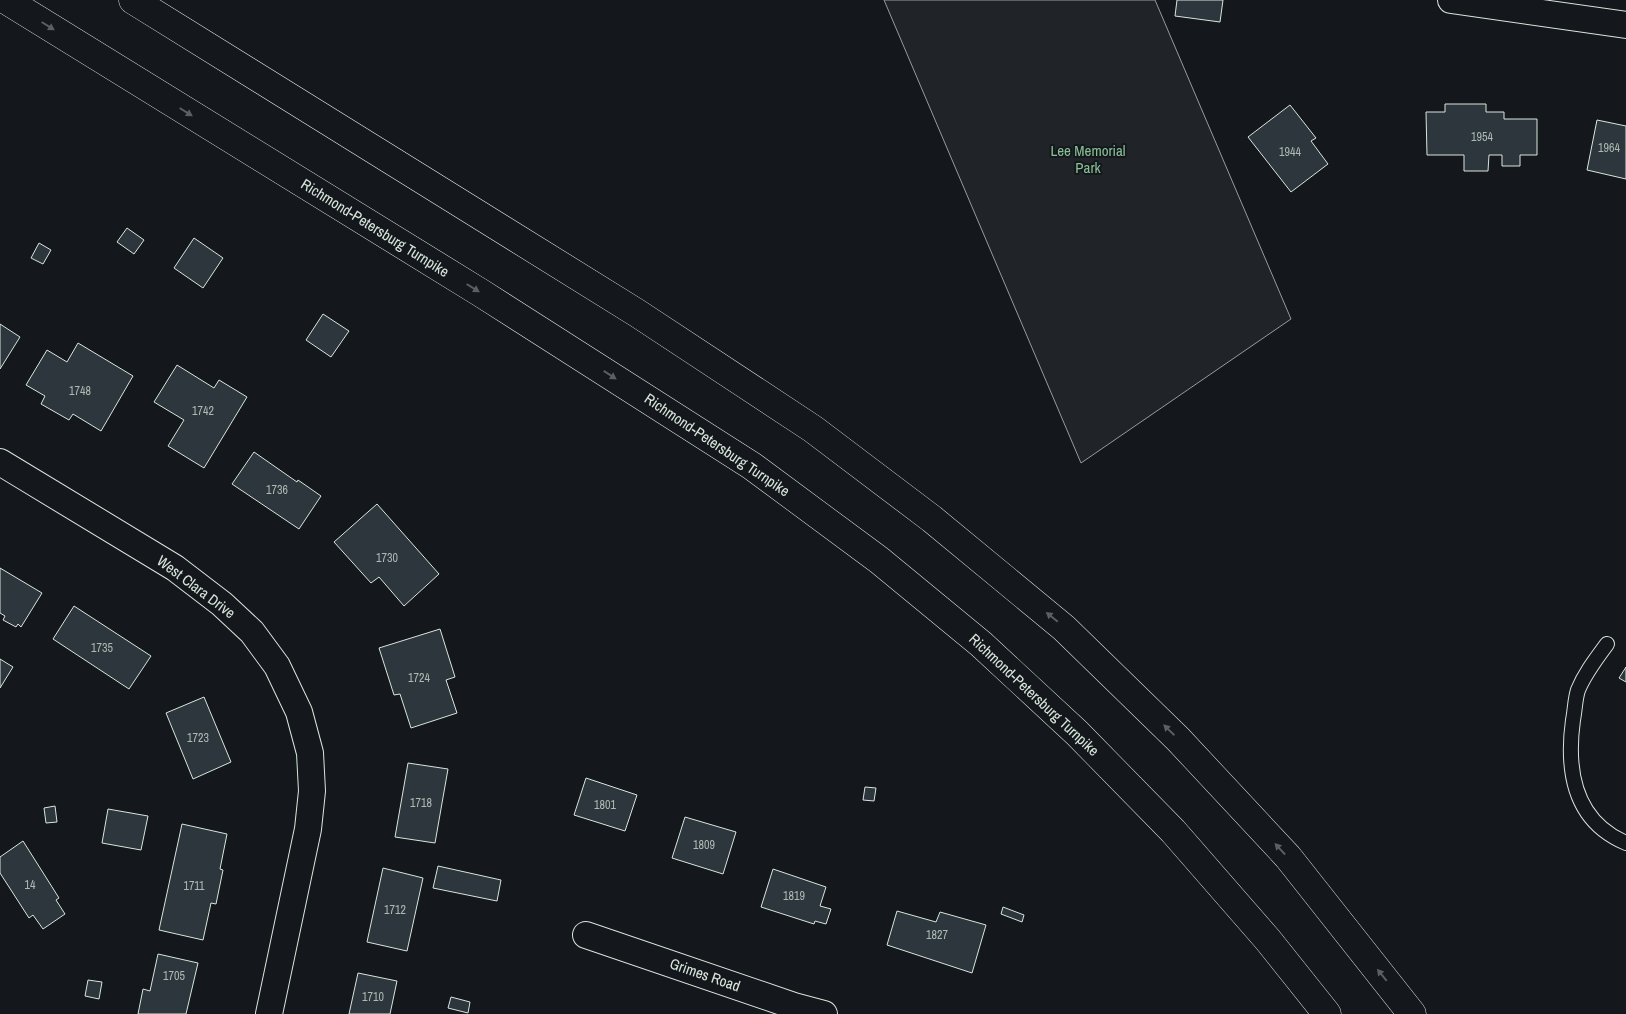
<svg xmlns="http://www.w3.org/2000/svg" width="1626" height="1014" font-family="'Archivo Narrow',sans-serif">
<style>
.green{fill:#202428;stroke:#939e99}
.building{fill:#2c363c;stroke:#d8e6dc}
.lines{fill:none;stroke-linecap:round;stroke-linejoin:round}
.lane-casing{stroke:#d8e6dc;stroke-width:16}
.street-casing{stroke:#d8e6dc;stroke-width:28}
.highway-casing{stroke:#d8e6dc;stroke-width:29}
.lane{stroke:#14181c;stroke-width:14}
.street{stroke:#14181c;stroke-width:26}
.highway{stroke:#14181c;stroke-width:28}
.oneway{fill:#59605f}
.labels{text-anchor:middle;stroke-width:4;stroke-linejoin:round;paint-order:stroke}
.number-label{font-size:12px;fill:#adbab4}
.park-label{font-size:15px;fill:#8ac095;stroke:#14181c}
.street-label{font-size:15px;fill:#d8e6dc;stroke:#14181c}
</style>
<rect width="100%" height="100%" fill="#14181c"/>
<polygon class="green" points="884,0 1155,0 1291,319 1081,463"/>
<g class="building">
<polygon points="1177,0 1223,0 1220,22 1175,16"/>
<polygon points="1445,104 1486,104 1486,112 1504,112 1504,119 1537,119 1537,155 1520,155 1520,166 1502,166 1502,155 1489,155 1488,171 1464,171 1464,155 1427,155 1426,112 1445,112"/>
<polygon points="1290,105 1316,138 1311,141 1328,164 1291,192 1248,137"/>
<polygon points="1597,120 1626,126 1626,179 1587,170"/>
<polygon points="127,228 144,240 134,254 117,242"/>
<polygon points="194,238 223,258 203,288 174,268"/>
<polygon points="39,243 51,250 43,264 31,258"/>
<polygon points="323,314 349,331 331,357 306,340"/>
<polygon points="0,324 20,337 0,369"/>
<polygon points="78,343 133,376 101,431 73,414 69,420 41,404 45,396 26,385 47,350 67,362"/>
<polygon points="177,365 214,388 219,380 247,397 204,468 168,446 184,420 154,402"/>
<polygon points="254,452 297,482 298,480 321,496 299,529 232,484"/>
<polygon points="377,504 439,574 404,606 379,577 371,583 334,542"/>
<polygon points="0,568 42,593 21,627 18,624 16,627 3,620 5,616 0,613"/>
<polygon points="74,606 151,656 129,689 53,639"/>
<polygon points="440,629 455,677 446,680 457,713 411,728 400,694 394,695 379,648"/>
<polygon points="0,659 13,667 0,688"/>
<polygon points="1626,667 1626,682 1619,678"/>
<polygon points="204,697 231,762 193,779 166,713"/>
<polygon points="408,763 448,769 435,843 395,837"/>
<polygon points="586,778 637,795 625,831 574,815"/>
<polygon points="865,787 876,788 874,801 863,800"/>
<polygon points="55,806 57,822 46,823 44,808"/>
<polygon points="108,809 148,816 141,850 102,843"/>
<polygon points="685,817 736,832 723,874 672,858"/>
<polygon points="182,824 227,834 220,869 223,870 216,904 211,903 203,940 159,930"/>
<polygon points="23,841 59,898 56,900 65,914 43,929 33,915 29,918 0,873 0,857"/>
<polygon points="438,866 501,880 497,901 433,888"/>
<polygon points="383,868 423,878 407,951 367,942"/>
<polygon points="773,869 826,887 820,906 831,909 826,924 815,921 814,924 761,907"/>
<polygon points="1003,907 1024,915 1022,922 1001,914"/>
<polygon points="897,911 936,922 940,912 986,925 972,973 887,945"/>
<polygon points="158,954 198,963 186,1014 138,1014 143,989 150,991"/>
<polygon points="358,973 397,981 390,1014 349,1014"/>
<polygon points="88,980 102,982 99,999 85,996"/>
<polygon points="451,997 470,1002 468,1013 448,1008"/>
</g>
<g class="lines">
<g class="lane-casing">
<path id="lane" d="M 1607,644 C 1596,659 1585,673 1578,690 C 1575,699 1575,710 1573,720 C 1566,771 1574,821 1626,843"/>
</g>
<g class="street-casing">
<g id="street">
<polyline points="1451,0 1626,25"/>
<polyline points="0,462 175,568 222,604 252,632 277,666 299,712 310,753 312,791 308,829 269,1014"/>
<polyline points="586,935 794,1006 824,1014"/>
</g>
</g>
<g class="highway-casing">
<g id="highway">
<polyline points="6,0 481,293 752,466 879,560 981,644 1077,733 1173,831 1268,940 1327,1014"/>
<polyline points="133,0 637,313 813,429 932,519 1064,628 1178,739 1288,857 1412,1014"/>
</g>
</g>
<use href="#lane" class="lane"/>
<use href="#street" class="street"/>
<use href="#highway" class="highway"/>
</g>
<defs><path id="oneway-solid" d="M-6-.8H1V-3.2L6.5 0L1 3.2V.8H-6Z" transform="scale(1.25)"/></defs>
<g class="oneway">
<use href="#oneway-solid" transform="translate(48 26) rotate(32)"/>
<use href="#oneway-solid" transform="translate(186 112) rotate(32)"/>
<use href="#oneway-solid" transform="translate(473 288) rotate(32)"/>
<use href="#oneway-solid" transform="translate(610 375) rotate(33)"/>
<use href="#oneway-solid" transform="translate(1052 617) rotate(-141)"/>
<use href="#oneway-solid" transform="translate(1169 730) rotate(-136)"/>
<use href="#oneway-solid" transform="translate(1280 849) rotate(-133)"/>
<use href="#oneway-solid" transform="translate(1382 975) rotate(-129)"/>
</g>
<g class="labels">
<g class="number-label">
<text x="1482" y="141">1954</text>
<text x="1609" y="152">1964</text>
<text x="1290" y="156">1944</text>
<text x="80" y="395">1748</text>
<text x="203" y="415">1742</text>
<text x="277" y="494">1736</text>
<text x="387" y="562">1730</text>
<text x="102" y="652">1735</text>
<text x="419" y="682">1724</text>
<text x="198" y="742">1723</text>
<text x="421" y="807">1718</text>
<text x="605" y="809">1801</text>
<text x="704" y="849">1809</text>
<text x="30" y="889">14</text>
<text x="194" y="890">1711</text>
<text x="794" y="900">1819</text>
<text x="395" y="914">1712</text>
<text x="937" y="939">1827</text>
<text x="174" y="980">1705</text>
<text x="373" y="1001">1710</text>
</g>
<g class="park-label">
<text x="1088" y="156">Lee Memorial<tspan x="1088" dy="17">Park</tspan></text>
</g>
<g class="street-label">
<text transform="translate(375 228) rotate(32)" y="5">Richmond-Petersburg Turnpike</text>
<text transform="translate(717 445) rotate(34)" y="5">Richmond-Petersburg Turnpike</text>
<text transform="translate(196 587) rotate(37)" y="5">West Clara Drive</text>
<text transform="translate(1034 695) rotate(43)" y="5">Richmond-Petersburg Turnpike</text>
<text transform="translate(705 975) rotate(19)" y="5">Grimes Road</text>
</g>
</g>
</svg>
